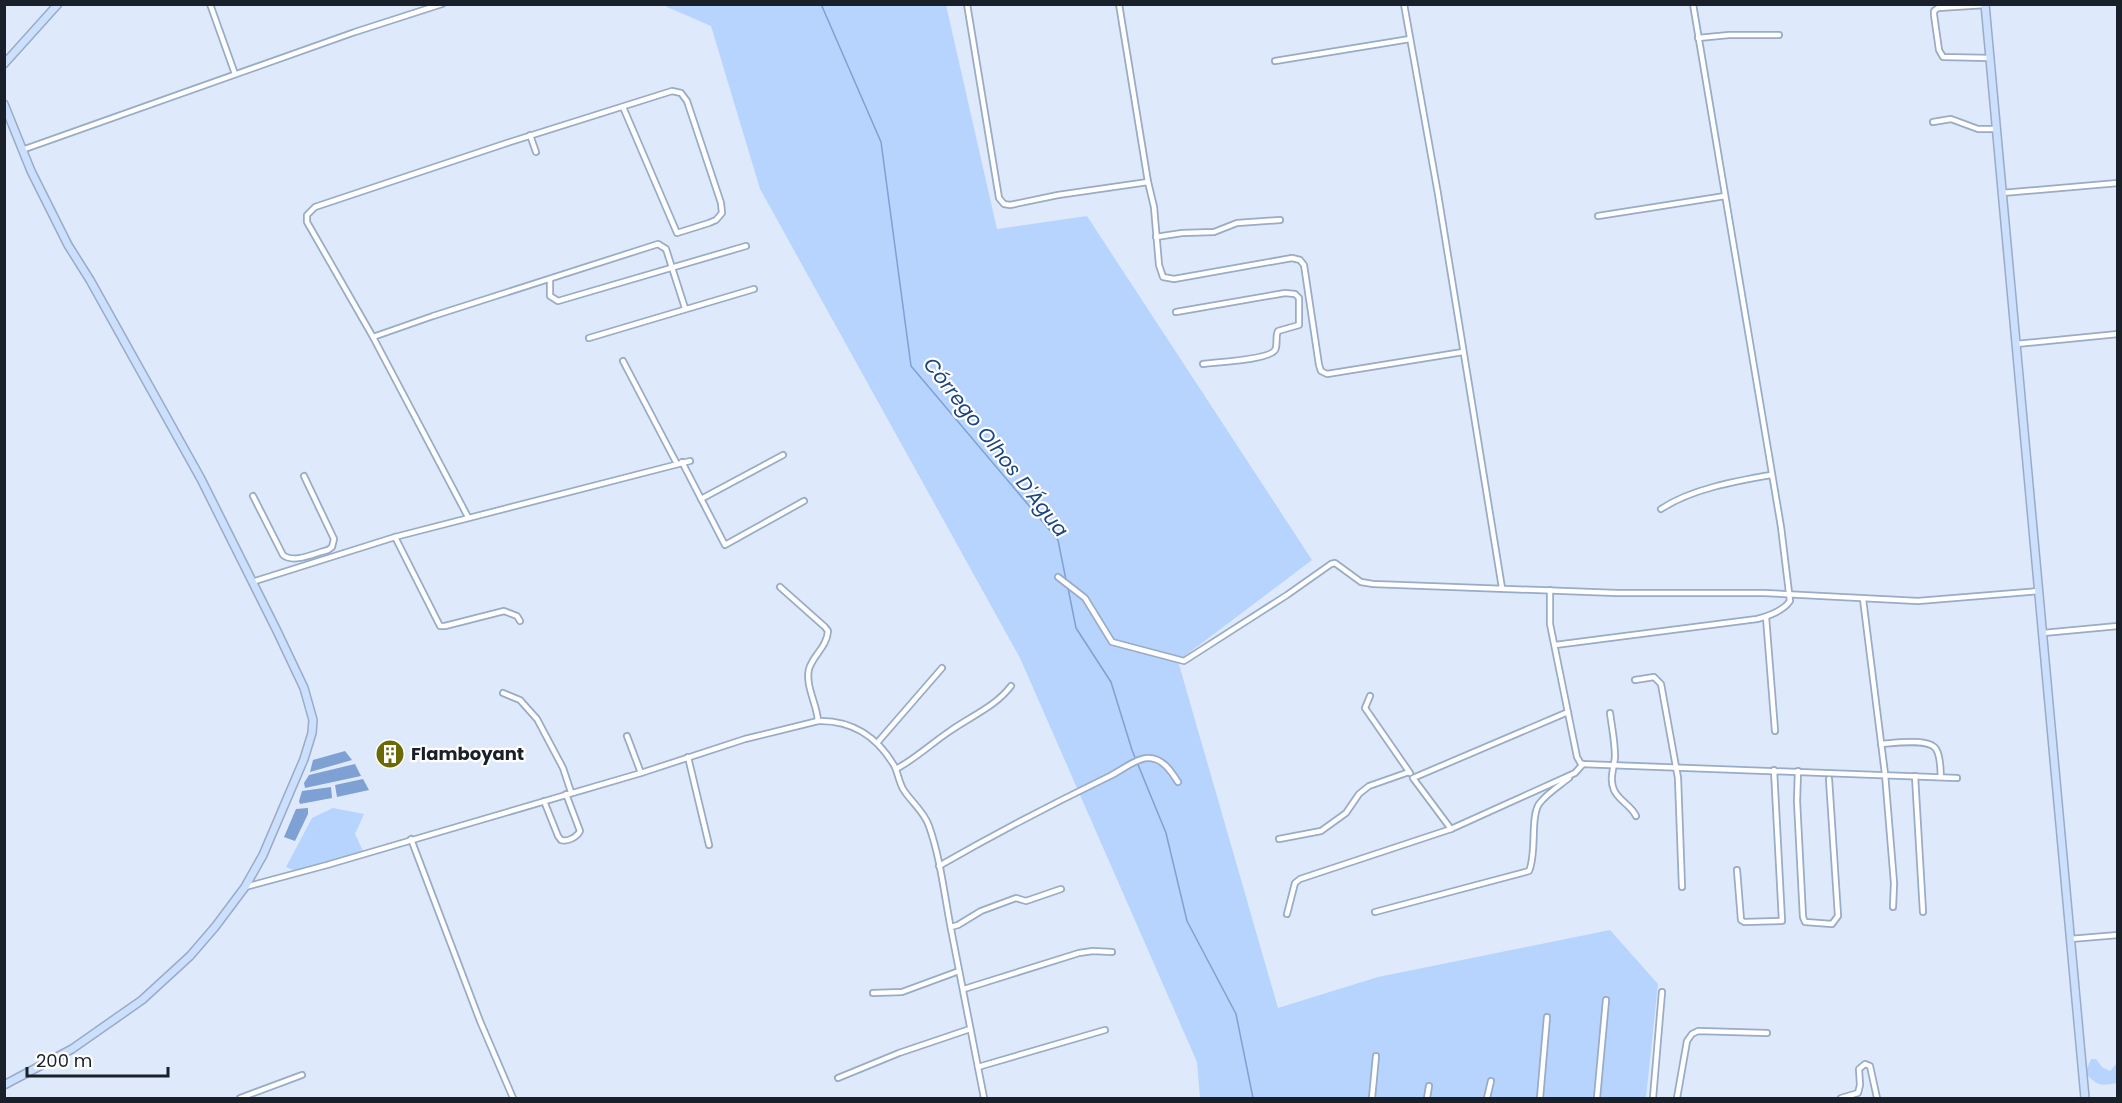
<svg xmlns="http://www.w3.org/2000/svg" width="2122" height="1103" font-family="Poppins,sans-serif">
<style>
.green{fill:#b7d4ff}
.water{fill:#7ea0d3}
.lines{fill:none;stroke-linecap:round;stroke-linejoin:round}
.stream{stroke:#7ea0d3;stroke-width:1.5}
.street-casing{stroke:#99abc6;stroke-width:8}
.secondary-casing{stroke:#99abc6;stroke-width:10}
.street{stroke:#fff;stroke-width:4.5}
.secondary{stroke:#cce0fd;stroke-width:7}
.labels{text-anchor:middle;stroke-width:4.5;stroke-linejoin:round;paint-order:stroke}
.poi-label{font-size:18px;font-weight:bold;fill:#19202a;stroke:#fff;text-anchor:start}
.water-label{font-size:20px;font-style:italic;fill:#1a4482;stroke:#fff}
</style>
<rect width="100%" height="100%" fill="#deeafb"/>
<g class="green">
<polygon points="666,5 946,5 997,229 1087,216 1312,560 1178,661 1278,1008 1378,977 1610,930 1658,984 1646,1098 1200,1098 1197,1062 1020,658 760,189 711,26 667,7"/>
<polygon points="333,808 364,814 355,834 363,851 296,871 286,867 312,818"/>
<path d="M 2091,1059 L 2096,1059 L 2102,1067 L 2110,1071 L 2117,1063 L 2117,1083 C 2099,1086 2098,1086 2085,1073 Z"/>
</g>
<g class="water">
<polygon points="345,751 352,760 310,772 313,760"/>
<polygon points="355,764 361,776 305,788 304,783 309,775"/>
<polygon points="363,779 369,790 337,797 335,785"/>
<polygon points="331,787 332,798 300,804 299,801 302,791"/>
<polygon points="308,808 308,814 295,841 284,837 296,809"/>
</g>
<g class="lines">
<g class="stream">
<polyline points="821,4 881,142 911,366 1058,540 1066,580"/>
<polyline points="1068,588 1076,628 1111,682 1132,750 1166,833 1187,921 1236,1014 1253,1098"/>
</g>
<g class="street-casing">
<g id="street">
<polyline points="210,4 235,74"/>
<polyline points="967,4 999,198 1004,204 1010,205 1058,195 1148,182"/>
<polyline points="1119,4 1148,182 1154,207 1159,265 1163,277 1174,279 1292,258 1300,260 1304,265 1319,365 1321,371 1327,374 1463,352"/>
<polyline points="1404,4 1438,194 1502,588"/>
<polyline points="1985,5 1938,8 1934,11 1934,15 1939,50 1943,57 1990,58"/>
<polyline points="1698,38 1729,35 1779,35"/>
<polyline points="1275,61 1410,39"/>
<polyline points="1933,122 1951,119 1978,129 1996,129"/>
<polyline points="530,135 536,152"/>
<polyline points="22,150 355,32 442,4"/>
<polyline points="2002,193 2118,183"/>
<polyline points="1598,216 1725,196"/>
<polyline points="1156,237 1182,233 1214,232 1237,223 1280,220"/>
<polyline points="550,279 550,296 558,301 746,246"/>
<path d="M 1176,312 L 1285,293 L 1295,294 L 1299,298 L 1299,325 L 1278,331 C 1275,337 1278,345 1275,350 C 1269,360 1216,362 1203,364"/>
<polyline points="373,337 433,316 658,244 666,249 685,308"/>
<polyline points="589,338 754,289"/>
<polyline points="2016,344 2118,334"/>
<polyline points="623,361 677,464"/>
<polyline points="682,462 725,545 804,501"/>
<path d="M 253,496 L 283,555 C 294,564 315,553 328,550 L 332,547 L 334,539 L 304,476"/>
<polyline points="701,499 783,455"/>
<path d="M 1661,509 C 1691,489 1736,481 1771,475"/>
<polyline points="468,517 373,337 307,222 307,215 315,207 507,143 672,91 681,93 687,101 721,203 722,213 716,220 709,223 677,233 623,107"/>
<polyline points="395,537 440,626 445,626 504,611 517,616 520,621"/>
<polyline points="1058,577 1085,598 1112,642 1184,661 1287,595 1331,564 1335,563 1361,582 1373,584 1617,593 1764,593 1918,601 2039,591"/>
<polyline points="252,582 395,537 690,461"/>
<path d="M 780,587 L 825,627 L 828,631 C 827,647 813,655 809,669 C 805,686 817,704 818,721"/>
<polyline points="1550,590 1550,624 1577,757 1581,764 1957,778"/>
<polyline points="1863,599 1885,774 1894,883 1893,907"/>
<polyline points="1766,617 1775,731"/>
<polyline points="2043,633 2118,626"/>
<path d="M 1555,645 L 1757,619 C 1769,616 1783,611 1790,601 L 1781,527 L 1693,4"/>
<polyline points="1635,680 1654,677 1661,684 1678,778 1682,887"/>
<polyline points="503,693 520,700 537,719 563,768 571,792"/>
<polyline points="1370,696 1365,708 1410,773"/>
<path d="M 1610,713 C 1612,728 1615,742 1615,757 C 1614,768 1609,779 1614,790 C 1619,801 1631,805 1636,816"/>
<polyline points="627,736 641,773"/>
<polyline points="877,743 942,668"/>
<path d="M 1881,744 C 1894,743 1929,738 1936,749 C 1941,757 1940,768 1941,777"/>
<polyline points="688,757 709,845"/>
<path d="M 896,769 C 915,759 932,743 950,731 C 971,716 995,707 1011,686"/>
<polyline points="1798,771 1797,801 1803,917 1805,922 1832,924 1838,916 1829,779"/>
<polyline points="1915,776 1923,912"/>
<path d="M 544,801 L 558,836 L 561,840 C 568,842 577,837 580,831 L 566,794"/>
<polyline points="1451,829 1413,778 1568,712"/>
<polyline points="411,839 480,1021 513,1098"/>
<polyline points="1279,839 1321,831 1346,813 1359,794 1369,786 1409,772"/>
<path d="M 939,866 C 995,834 1052,804 1110,776 C 1122,770 1135,759 1147,758 C 1162,757 1171,771 1178,782"/>
<polyline points="1737,870 1741,920 1744,922 1782,921 1774,770"/>
<path d="M 245,887 L 327,865 L 641,773 L 745,739 L 818,721 C 852,720 878,737 895,767 C 898,774 899,782 903,789 C 911,802 924,811 929,826 C 940,857 944,892 950,924 C 961,982 973,1040 984,1098"/>
<path d="M 1375,912 L 1529,871 C 1537,853 1530,818 1539,804 C 1546,794 1559,786 1569,778"/>
<polyline points="1287,914 1295,883 1300,879 1451,829 1575,773 1583,764"/>
<polyline points="951,927 958,925 981,911 1016,898 1026,901 1061,889"/>
<polyline points="2070,939 2118,935"/>
<polyline points="964,989 1079,953 1093,951 1112,952"/>
<polyline points="873,993 902,992 959,971"/>
<polyline points="978,1067 1105,1030"/>
<polyline points="838,1078 899,1053 970,1029"/>
<polyline points="240,1098 302,1075"/>
<polyline points="1372,1098 1376,1056"/>
<polyline points="1427,1098 1429,1086"/>
<polyline points="1487,1098 1491,1081"/>
<polyline points="1540,1098 1547,1017"/>
<polyline points="1597,1098 1606,1000"/>
<polyline points="1653,1098 1662,992"/>
<polyline points="1677,1098 1687,1041 1692,1034 1698,1031 1767,1033"/>
<polyline points="1841,1098 1858,1093 1860,1085 1859,1069 1865,1064 1870,1066 1877,1098"/>
</g>
</g>
<g class="secondary-casing">
<g id="secondary">
<polyline points="1985,4 2085,1098"/>
<polyline points="4,64 58,4"/>
<polyline points="4,104 31,171 68,245 90,280 201,479 277,631 304,688 313,720 312,733 304,759 263,855 245,887 215,927 190,956 142,1000 72,1049 4,1085"/>
</g>
</g>
<use href="#street" class="street"/>
<use href="#secondary" class="secondary"/>
</g>
<defs>
<g id="building-disc" transform="scale(1.5)"><circle r="9.5" fill="#6b6904" stroke="#fff"/><path d="M-4-6H4V6H1V3H-1V6H-4ZM-2.5-4.3h1.7v1.8h-1.7ZM.8-4.3h1.7v1.8H.8ZM-2.5-1h1.7V.8h-1.7ZM.8-1h1.7V.8H.8Z" fill="#fff"/></g>
</defs>
<g fill-rule="evenodd">
<use href="#building-disc" x="390" y="754"/>
</g>
<g class="labels">
<g class="poi-label">
<text x="411" y="760">Flamboyant</text>
</g>
<g class="water-label">
<text transform="translate(996 447) rotate(52)" y="7">Córrego Olhos D'Água</text>
</g>
</g>
<rect width="2122" height="1103" fill="none" stroke="#19202a" stroke-width="12"/>
<path d="M27 1067v9h141v-9" fill="none" stroke="#19202a" stroke-width="3"/>
<text x="36" y="1067" font-size="18" fill="#19202a" stroke="#ffffff" stroke-width="4.5" paint-order="stroke">200 m</text>
</svg>
